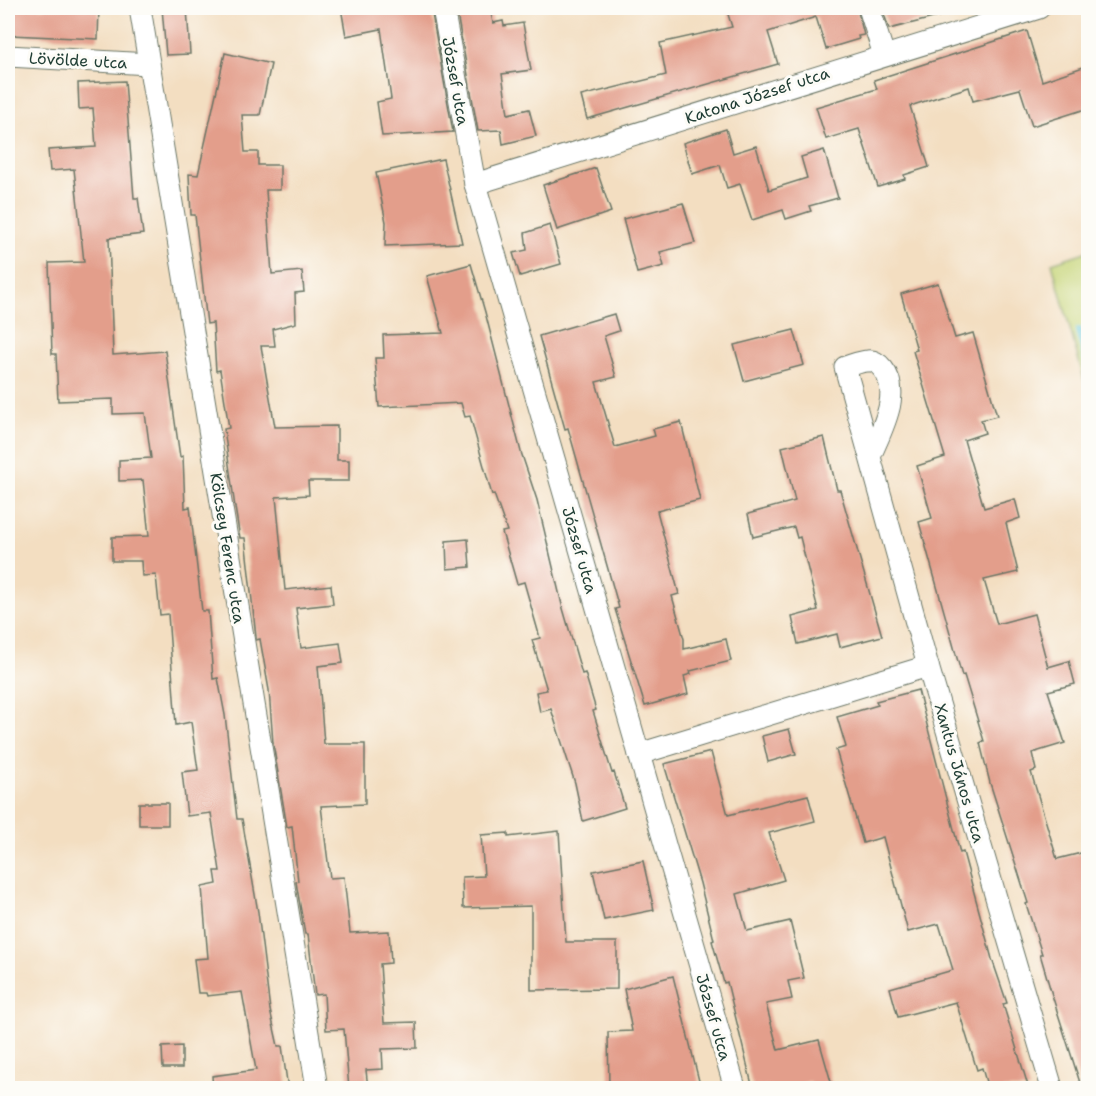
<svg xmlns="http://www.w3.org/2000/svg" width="1096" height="1096" font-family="'Shantell Sans',sans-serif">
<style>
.green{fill:#c5d476;stroke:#728855;stroke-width:1.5}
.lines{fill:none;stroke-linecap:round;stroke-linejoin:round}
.stream{stroke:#5cc3d9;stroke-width:8}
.building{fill:#e39e8b}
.street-casing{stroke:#697565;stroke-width:23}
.street{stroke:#fff;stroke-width:21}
.labels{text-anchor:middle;stroke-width:6;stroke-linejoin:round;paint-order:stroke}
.street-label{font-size:16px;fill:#1f3d34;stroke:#fdfcf7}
</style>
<rect width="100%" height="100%" fill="#fdfcf7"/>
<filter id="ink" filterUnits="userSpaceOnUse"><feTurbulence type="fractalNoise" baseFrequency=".0167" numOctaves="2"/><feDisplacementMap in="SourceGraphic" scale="12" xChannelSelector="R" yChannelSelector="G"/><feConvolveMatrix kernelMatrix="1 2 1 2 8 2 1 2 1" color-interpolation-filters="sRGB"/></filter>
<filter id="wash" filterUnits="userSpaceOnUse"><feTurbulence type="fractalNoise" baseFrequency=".008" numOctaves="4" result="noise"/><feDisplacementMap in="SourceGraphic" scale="24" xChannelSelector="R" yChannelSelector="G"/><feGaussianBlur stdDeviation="1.35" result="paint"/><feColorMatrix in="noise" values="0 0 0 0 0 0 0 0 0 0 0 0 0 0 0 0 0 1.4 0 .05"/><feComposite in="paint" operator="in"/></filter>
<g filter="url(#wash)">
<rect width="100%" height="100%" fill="#f3dec1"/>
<polygon class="green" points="1088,251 1088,394 1052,263"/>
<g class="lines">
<polyline class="stream" points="1079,331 1088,363"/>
</g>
<g id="blocks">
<g class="building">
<polygon points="11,8 99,8 98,39 10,35"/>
<polygon points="162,8 187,8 190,54 166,55"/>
<polygon points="341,8 431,8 453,132 382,136 377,102 391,99 381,29 346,36"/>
<polygon points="456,8 490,8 493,23 503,21 504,26 523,23 531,70 502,74 508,114 529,109 536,136 503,144 501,130 478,131"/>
<polygon points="726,8 857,8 864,35 858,36 859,39 826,49 816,17 768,32 778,64 587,119 581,96 666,75 660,43 732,27"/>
<polygon points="882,8 944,8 945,15 889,29"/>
<polygon points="1027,31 1042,81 1089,65 1089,108 1032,126 1020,89 973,101 969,87 910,106 929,167 904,175 905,179 878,187 859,129 826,139 816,107 877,89 874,80"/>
<polygon points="225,53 271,64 260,115 242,115 245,152 258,152 258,165 280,165 280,190 266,190 272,274 302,271 304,292 295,293 296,323 273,329 275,346 261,346 275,427 337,426 337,460 349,460 349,481 308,481 309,495 276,497 285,590 331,585 333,604 296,608 301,648 340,643 343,663 318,666 324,744 365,744 365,804 321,806 330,878 344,877 350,933 389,931 391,963 380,964 384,1023 416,1022 417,1048 382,1049 383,1069 366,1070 368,1089 349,1089 344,1029 326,1030 324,994 315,995 308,934 305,934 296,882 298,881 292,826 287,827 273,743 269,690 260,639 256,640 256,637 245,538 240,538 235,507 224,429 229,428 220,370 216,371 213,323 207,324 195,215 191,215 189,174 198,175"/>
<polygon points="125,81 134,198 138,198 143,234 109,238 113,355 165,351 180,457 183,456 185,508 190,507 202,611 208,611 213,679 218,678 225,715 237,819 242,819 258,912 270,1010 278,1046 282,1046 288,1089 213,1089 212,1076 256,1070 242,992 207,996 206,993 198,993 194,959 208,958 202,887 217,884 215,871 220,871 211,813 187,816 182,772 198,770 191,722 176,725 168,614 160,615 156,575 142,576 141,561 112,561 112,537 149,536 143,480 119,481 119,460 151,458 145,413 113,414 113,399 58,401 56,354 52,354 49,263 84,262 74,169 50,171 48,150 96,147 93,108 79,109 78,83"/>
<polygon points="726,129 733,153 756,146 769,190 807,178 801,157 824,150 838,198 809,206 811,211 786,219 783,210 752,220 740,184 727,188 720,165 692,174 683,143"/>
<polygon points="443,159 462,243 385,246 386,222 376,173"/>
<polygon points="596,168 611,212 557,230 543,185"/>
<polygon points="683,203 695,243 660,252 664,266 637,273 623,219"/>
<polygon points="550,225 561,264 520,276 513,253 527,250 525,233"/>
<polygon points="471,264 485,312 521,452 537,500 562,605 582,674 585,673 596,710 593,711 612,773 614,772 625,808 583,821 575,783 551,709 540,712 536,692 547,690 532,640 540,638 524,582 517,584 502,532 507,531 494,494 492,495 470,416 465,417 461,403 379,407 375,358 384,358 383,335 443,333 427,276"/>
<polygon points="938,283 955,338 973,333 997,416 981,420 985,433 964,440 984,508 1015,499 1020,518 1006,523 1018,572 984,580 997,624 1034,614 1048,667 1069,661 1075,684 1048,691 1065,743 1032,753 1036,770 1031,772 1057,859 1089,851 1089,1089 1082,1089 1052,995 1040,954 1042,954 1026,904 1028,903 990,783 980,743 984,741 964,675 962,676 919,522 932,518 917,466 945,457 913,351 917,350 901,294"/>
<polygon points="614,314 619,331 604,336 616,377 596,382 615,447 655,436 653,429 681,422 700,500 657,511 679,594 672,596 684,639 684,649 726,639 731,661 690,671 691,674 684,676 688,694 645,706 615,609 619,608 568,428 565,429 539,336"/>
<polygon points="794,330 804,365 744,381 734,345"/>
<polygon points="824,437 837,490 840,490 882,636 840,647 837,634 798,644 792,617 818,610 800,537 797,538 794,527 753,537 748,514 795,501 782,447"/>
<polygon points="468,539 470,567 447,569 446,541"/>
<polygon points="918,690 960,853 963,852 992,959 1007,1003 1003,1004 1029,1089 988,1089 982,1068 977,1070 956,1002 898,1017 890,988 953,970 939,924 908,932 883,837 863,843 836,750 846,747 837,717 878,705 876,701"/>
<polygon points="789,729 796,754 768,762 762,736"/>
<polygon points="711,752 728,815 808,795 815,821 769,833 784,880 737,894 747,931 790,921 804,978 788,981 792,999 766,1004 778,1050 819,1040 833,1089 812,1089 810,1081 786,1089 753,1089 727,982 724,983 712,941 714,940 700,883 664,764"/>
<rect x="139" y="803" width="29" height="22"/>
<polygon points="559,831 566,942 617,942 617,989 531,990 531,906 463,908 462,877 484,876 481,835 508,833 508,837"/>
<polygon points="643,861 654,910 604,920 593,871"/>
<polygon points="673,976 701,1089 609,1087 608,1032 632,1031 624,989"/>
<polygon points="182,1046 182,1068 163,1068 162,1047"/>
</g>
</g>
</g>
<g filter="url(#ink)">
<use href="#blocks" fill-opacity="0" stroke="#697565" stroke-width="1.5"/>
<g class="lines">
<g class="street-casing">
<g id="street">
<polyline points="140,8 317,1088"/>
<polyline points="443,8 475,184 735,1088"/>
<polyline points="869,8 884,55"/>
<polyline points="8,56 149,64"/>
<polyline points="475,184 1039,8"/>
<path d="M 870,457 C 880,432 903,394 883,369 C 879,364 875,360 868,361 C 861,361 852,365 845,367 L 928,666 L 1052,1088"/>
<polyline points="639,754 928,666"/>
</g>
</g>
<use href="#street" class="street"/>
</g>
</g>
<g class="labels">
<g class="street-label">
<text transform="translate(78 60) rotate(3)" y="6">Lövölde utca</text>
<text transform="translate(456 81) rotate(80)" y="6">József utca</text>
<text transform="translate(757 95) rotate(-18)" y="6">Katona József utca</text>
<text transform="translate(228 548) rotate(81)" y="6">Kölcsey Ferenc utca</text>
<text transform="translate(580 550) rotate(74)" y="6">József utca</text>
<text transform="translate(960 773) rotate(74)" y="6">Xantus János utca</text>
<text transform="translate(714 1017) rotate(74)" y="6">József utca</text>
</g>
</g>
<rect width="1096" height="1096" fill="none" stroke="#fdfcf7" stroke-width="30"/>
</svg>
